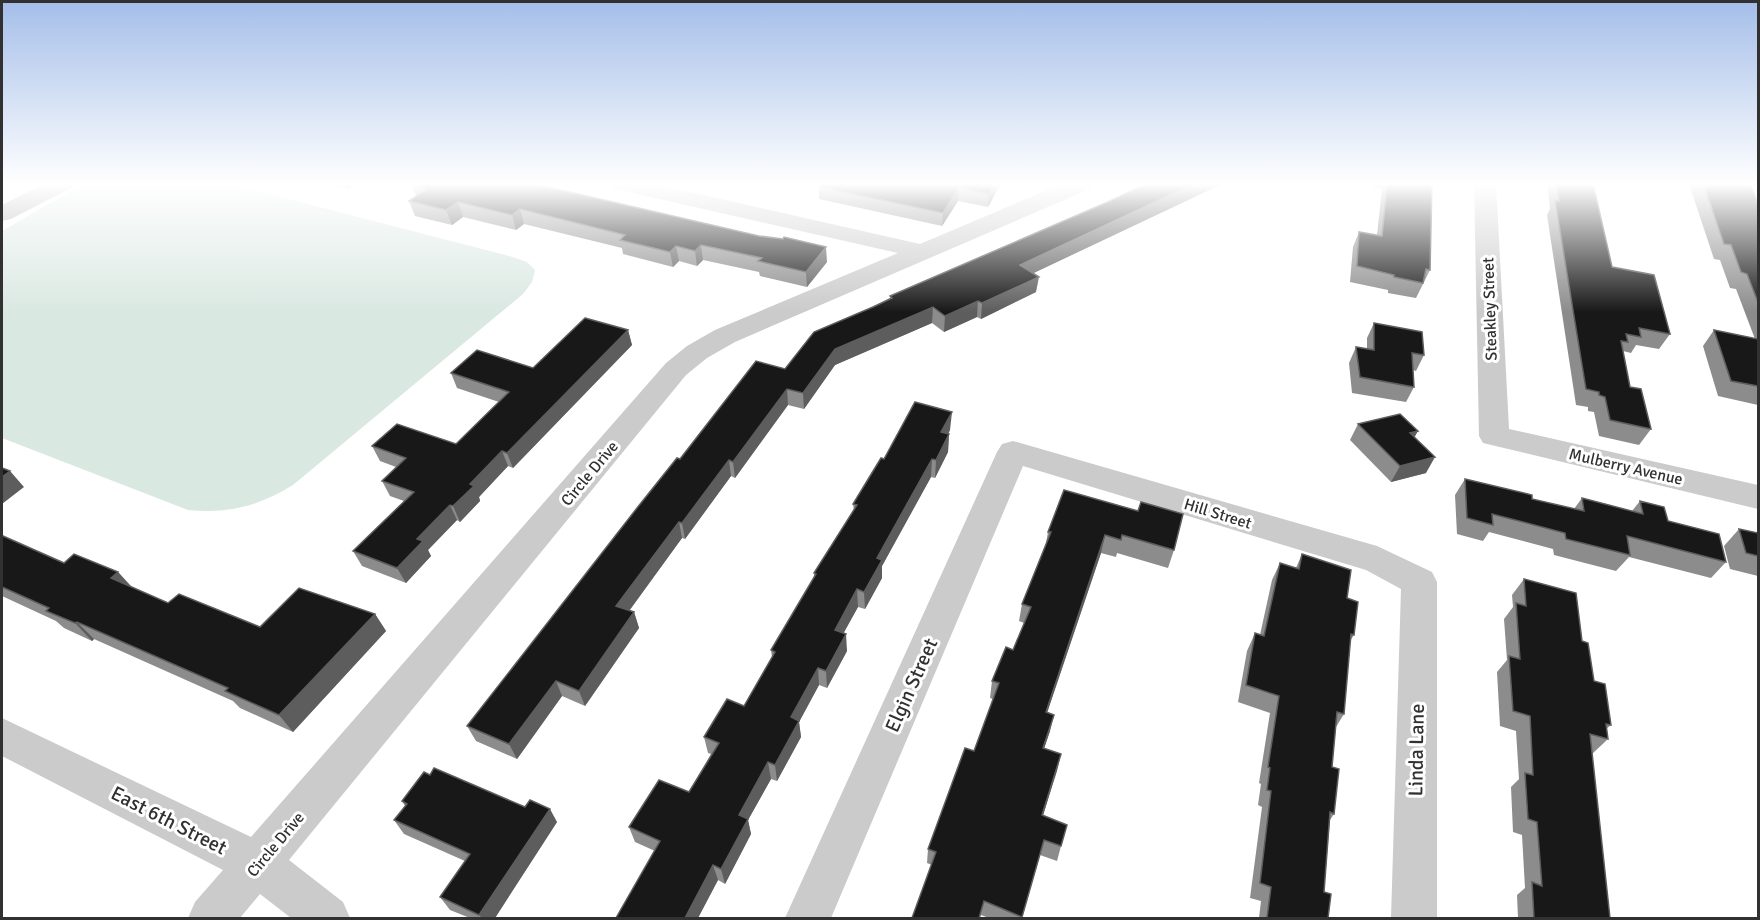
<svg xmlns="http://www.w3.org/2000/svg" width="1760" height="920" font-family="Signika,sans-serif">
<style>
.green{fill:#dae8e2}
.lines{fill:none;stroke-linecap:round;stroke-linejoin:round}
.minor{fill:#cbcbcb;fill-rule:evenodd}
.major{fill:#a9a9a9;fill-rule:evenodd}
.wall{fill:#8c8c8c}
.shaded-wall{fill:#5d5d5d}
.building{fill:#181818;stroke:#5d5d5d;stroke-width:1.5}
.labels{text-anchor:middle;stroke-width:6;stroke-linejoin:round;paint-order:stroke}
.street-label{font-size:16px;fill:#313131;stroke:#fff}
.near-street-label{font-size:20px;fill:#313131;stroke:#fff}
</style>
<rect width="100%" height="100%" fill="#fff"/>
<path class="green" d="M 85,183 L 227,183 L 513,257 L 527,262 L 535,270 L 532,282 L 523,294 L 293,485 C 259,506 228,514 188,510 L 2,438 L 2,231 Z"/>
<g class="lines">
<g class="minor">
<polygon points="609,183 650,183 920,244 1064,183 1095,183 1092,188 735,342 707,358 686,375 289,860 343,902 350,918 291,918 260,894 240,918 188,918 195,902 223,870 2,756 2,718 251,837 666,363 687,346 715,330 898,253 620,190 612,188"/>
<polygon points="1474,183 1496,183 1509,429 1758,485 1758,509 1483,443 1479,436"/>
<polygon points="1013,441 1377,546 1432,572 1437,582 1437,918 1391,918 1401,589 1366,570 1023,466 831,918 785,918 997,452 1002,444"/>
</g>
<polygon class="major" points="45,183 75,183 71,188 11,219 2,221 2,205"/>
</g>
<g class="wall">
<polygon points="325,183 358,183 348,189"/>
<polygon points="822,183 1001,183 988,207 958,201 942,226 819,199 819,187"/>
<polygon points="1224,183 1033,273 1036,292 981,319 977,317 944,332 932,323 835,365 804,409 788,405 735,478 731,476 685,539 682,538 629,611 634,612 639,628 585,706 562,696 517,759 476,741 467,726 680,459 785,369 873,307 890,298 890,296"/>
<polygon points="1375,183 1432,183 1430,270 1416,298 1388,293 1388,290 1350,282 1353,247 1359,232 1377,235 1382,189 1373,187"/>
<polygon points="1551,183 1593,183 1612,267 1670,334 1659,349 1636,345 1631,353 1623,351 1630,387 1651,429 1639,445 1599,436 1594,412 1588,411 1588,407 1576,405 1547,215 1550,209 1548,190"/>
<polygon points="1693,183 1745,183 1758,203 1758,405 1718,396 1703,346 1714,330 1755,339 1736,289 1730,288 1720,260 1714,259 1690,187"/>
<polygon points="412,185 827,262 807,287 760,276 759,272 703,260 697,266 679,261 673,267 623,254 622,248 524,224 516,230 463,217 452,225 415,216 409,201 416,196"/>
<polygon points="1374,323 1424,355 1416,371 1413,370 1414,387 1406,402 1352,393 1349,363 1356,347 1367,349 1367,338"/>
<polygon points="628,330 632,345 513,468 508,466 479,497 480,501 460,522 457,520 428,550 431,556 406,583 362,566 353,551 404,501 390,496 382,481 396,467 380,461 372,446 456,444 499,402 457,388 451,373 533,368"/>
<polygon points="1358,424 1415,437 1426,473 1391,482 1350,440"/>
<polygon points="950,430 948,434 949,434 948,452 935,478 931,477 882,566 882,578 865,609 858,607 843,633 847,651 827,688 819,685 799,722 801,737 777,781 771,779 748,820 751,834 725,884 718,880 698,918 616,918 655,851 635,842 629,827 689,792 711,754 708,753 704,737 744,706 772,657 771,650 814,577 814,573 854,511 853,504 884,459"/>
<polygon points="1465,479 1532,499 1574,509 1582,498 1632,511 1640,501 1668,521 1726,562 1711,578 1629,557 1616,571 1554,555 1553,549 1489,532 1483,541 1457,534 1455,495"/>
<polygon points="1064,490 1174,550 1168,568 1117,553 1116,557 1101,553 1047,712 1050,731 1044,748 1061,754 1043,816 1061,846 1057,861 1040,855 1022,918 989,918 981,915 980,918 912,918 932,865 927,863 928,849 974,751 993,699 990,698 992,681 1013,650 1024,623 1019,621 1022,604 1046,543 1048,532"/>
<polygon points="1739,529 1758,533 1758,576 1730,569 1724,546"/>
<polygon points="2,537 64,563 118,572 132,587 168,603 260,627 375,614 386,631 293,732 240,708 233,701 94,639 92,641 64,628 56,621 2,596"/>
<polygon points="1302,554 1347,598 1354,635 1350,641 1344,714 1336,727 1332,767 1334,814 1330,820 1324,892 1328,918 1259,918 1261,901 1250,898 1262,807 1258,805 1261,784 1259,783 1270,713 1238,702 1247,651 1255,633 1260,635 1272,580 1280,563 1296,568"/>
<polygon points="1524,579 1582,641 1594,681 1611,725 1606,729 1608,739 1592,754 1610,918 1518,918 1517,895 1525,888 1522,835 1513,832 1511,787 1519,779 1516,731 1500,726 1497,672 1507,660 1504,619 1513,607 1512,595"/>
<polygon points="430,775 557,822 495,918 470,918 450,910 440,897 465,861 404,834 394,820 405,806 402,801"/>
</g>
<g class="shaded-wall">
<polygon points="346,183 358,183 348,189"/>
<polygon points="995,183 1001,183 988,207 989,194"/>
<polygon points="1196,183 1224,183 1019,280 1020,265"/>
<polygon points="959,188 958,201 942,226 943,213"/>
<polygon points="458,202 463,217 452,225 446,210"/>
<polygon points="520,209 524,224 516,230 512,215"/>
<polygon points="701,245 703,260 697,266 695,251"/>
<polygon points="676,246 679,261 673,267 670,252"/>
<polygon points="826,247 827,262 807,287 806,272"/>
<polygon points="1039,277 1036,292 981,319 982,303"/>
<polygon points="978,301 977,317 944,332 945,316"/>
<polygon points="933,307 932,323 835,365 804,409 803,393 835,349"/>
<polygon points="628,330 632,345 513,468 507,453"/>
<polygon points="787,389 788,405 735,478 733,462"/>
<polygon points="952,412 950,430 940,450 941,432"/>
<polygon points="1418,431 1409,447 1410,433"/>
<polygon points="949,434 948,452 935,478 936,460"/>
<polygon points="502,451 508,466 479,497 480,501 460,522 453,506 470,484"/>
<polygon points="1435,457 1426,473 1391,482 1400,466"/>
<polygon points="932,459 931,477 882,566 882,578 865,609 864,592 877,558"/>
<polygon points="729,460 731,476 685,539 682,523"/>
<polygon points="10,471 24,487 2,504 2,477"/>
<polygon points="450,505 457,520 428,550 431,556 406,583 397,568 417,539"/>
<polygon points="679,522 682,538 621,622 616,606"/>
<polygon points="1105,535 1101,553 1042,728 1046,712"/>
<polygon points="118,572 134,590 111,578"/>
<polygon points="857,589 858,607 836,647 835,630"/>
<polygon points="634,612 639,628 585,706 579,691"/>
<polygon points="375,614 386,631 293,732 279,715"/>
<polygon points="77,622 94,639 92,641 75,623"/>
<polygon points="846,634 847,651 827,688 826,671"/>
<polygon points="818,668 819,685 799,722 801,737 777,781 775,765 791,717"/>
<polygon points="556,681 562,696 517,759 509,744"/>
<polygon points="1054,715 1050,731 1039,764 1043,748"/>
<polygon points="1061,754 1057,771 1038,831 1042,815"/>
<polygon points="768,762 771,779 748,820 751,834 725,884 721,869 739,815"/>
<polygon points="550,809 557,822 495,918 482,918 479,915"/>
<polygon points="713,865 718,880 698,918 685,918"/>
</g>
<g class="building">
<polygon points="415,183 531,183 759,236 783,239 784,237 826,247 806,272 758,261 762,258 701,245 695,251 676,246 670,252 620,240 625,235 520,209 512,215 458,202 446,210 409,201 427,189 412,185"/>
<polygon points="822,183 995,183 989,194 959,188 943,213 819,187"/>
<polygon points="1148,183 1196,183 1020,265 1039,277 982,303 978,301 945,316 933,307 835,349 803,393 787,389 733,462 729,460 682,523 679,522 616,606 634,612 579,691 556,681 509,744 467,726 637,508 677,458 680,459 756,361 785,369 814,332 873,307 892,298 890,296 1110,201"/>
<polygon points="1387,183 1432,183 1430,270 1426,269 1423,283 1394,277 1394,275 1357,266 1359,232 1382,236"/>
<polygon points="1556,183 1593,183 1612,267 1654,275 1670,334 1639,328 1641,337 1626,334 1628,342 1621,341 1630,387 1641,389 1651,429 1610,420 1605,397 1599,395 1599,392 1586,389 1555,200 1559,201"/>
<polygon points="1703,183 1745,183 1746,185 1751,186 1758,203 1758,302 1747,274 1741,272 1731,245 1724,244"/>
<polygon points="585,318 628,330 507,453 502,451 470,484 474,486 453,506 450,505 417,539 423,541 397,568 353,551 414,492 382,481 406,458 372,446 397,424 456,444 509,392 451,373 477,350 533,368"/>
<polygon points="1374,323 1422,332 1424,355 1412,353 1414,387 1360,377 1356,347 1374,350"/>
<polygon points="1714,330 1758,339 1758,386 1731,381"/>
<polygon points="915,402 952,412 941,432 949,434 936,460 932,459 877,558 882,560 864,592 857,589 835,630 846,634 826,671 818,668 791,717 799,721 775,765 768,762 739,815 748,819 721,869 713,865 685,918 616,918 660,841 629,827 659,780 689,792 719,743 704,737 727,699 744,706 775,652 771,650 816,574 814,573 857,505 853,504 881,458 884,459"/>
<polygon points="1400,414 1418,431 1410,433 1435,457 1400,466 1358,424"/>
<polygon points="2,468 10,471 2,477"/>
<polygon points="1465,479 1532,495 1532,499 1584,511 1582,498 1643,514 1640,501 1664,507 1668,521 1719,534 1726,562 1627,536 1630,555 1566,539 1565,533 1492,514 1493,525 1467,518"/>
<polygon points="1064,490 1138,511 1141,502 1183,514 1174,550 1122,535 1121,540 1105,535 1046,712 1054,715 1043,748 1061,754 1042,815 1067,825 1061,846 1044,840 1022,917 984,901 979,918 912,918 936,852 928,849 965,748 974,751 999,683 992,681 1006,647 1013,650 1031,607 1022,604 1051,532 1048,532"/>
<polygon points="1739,529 1758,533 1758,556 1746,553"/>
<polygon points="3,536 64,563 74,554 118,572 111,578 168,603 179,594 260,627 299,588 375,614 279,715 225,691 228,688 77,622 75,623 46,611 49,608 2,587 2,537"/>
<polygon points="1302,554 1351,570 1347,598 1358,602 1354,635 1351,634 1344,714 1337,712 1332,767 1339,769 1334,814 1330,812 1324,892 1331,894 1328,918 1267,918 1271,887 1260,883 1271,791 1267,790 1270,768 1268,767 1279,696 1246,685 1255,633 1264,636 1280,563 1299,569"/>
<polygon points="1524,579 1576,593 1582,641 1588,643 1594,681 1605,684 1611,725 1606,724 1608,739 1590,734 1610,918 1534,918 1532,882 1542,886 1537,822 1528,819 1525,773 1533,775 1530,716 1513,711 1509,656 1520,659 1516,603 1526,606"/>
<polygon points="434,768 525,807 530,800 550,809 479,915 440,897 470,854 394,820 407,804 402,801 424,772 430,775"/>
</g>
<linearGradient id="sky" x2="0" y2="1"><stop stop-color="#a4bee9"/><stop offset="0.59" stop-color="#fff"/><stop offset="1" stop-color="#fff" stop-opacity="0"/></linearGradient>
<rect width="1760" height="312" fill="url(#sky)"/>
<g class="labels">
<g class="street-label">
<text transform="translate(1489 309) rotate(-92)" y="6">Steakley Street</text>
<text transform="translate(1626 466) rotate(13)" y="6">Mulberry Avenue</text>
<text transform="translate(589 473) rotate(-50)" y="6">Circle Drive</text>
<text transform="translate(1218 513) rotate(17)" y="6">Hill Street</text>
<text transform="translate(275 844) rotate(-50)" y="6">Circle Drive</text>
</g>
<g class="near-street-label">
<text transform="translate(911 685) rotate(-66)" y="7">Elgin Street</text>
<text transform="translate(1416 750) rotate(-89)" y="7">Linda Lane</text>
<text transform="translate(169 820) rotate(27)" y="7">East 6th Street</text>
</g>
</g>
<rect width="1760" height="920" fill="none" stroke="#313131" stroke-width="6"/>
</svg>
